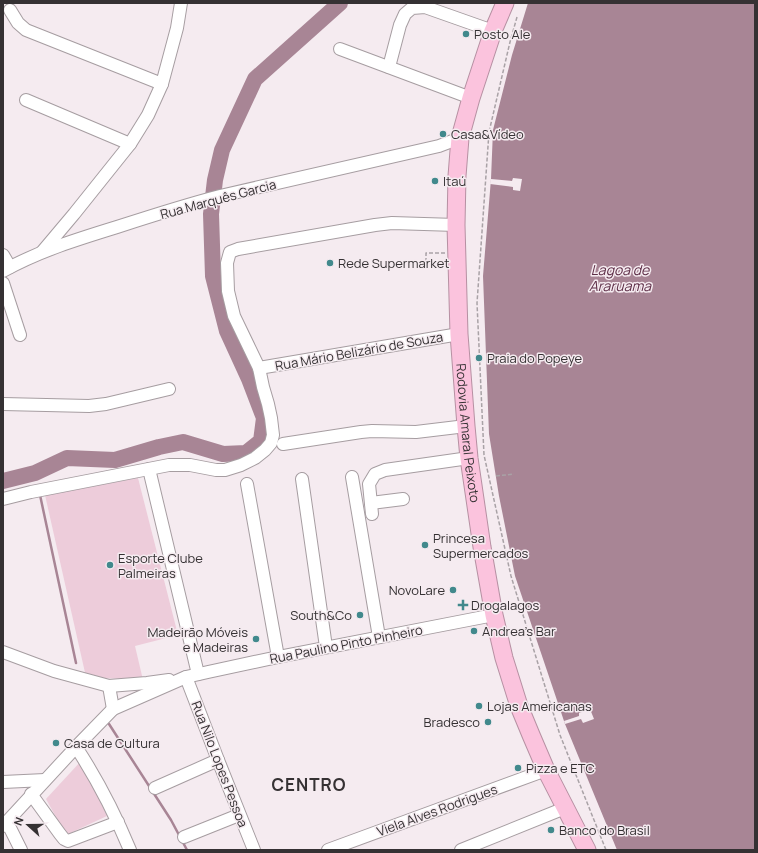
<svg xmlns="http://www.w3.org/2000/svg" width="758" height="853" font-family="Manrope,sans-serif">
<style>
.green{fill:#edccda}
.water{fill:#a88595}
.pier{fill:#f5ebf0}
.lines{fill:none;stroke-linecap:round;stroke-linejoin:round}
.stream{stroke:#a88595;stroke-width:2.5}
.river{stroke:#a88595;stroke-width:16}
.minor-casing{stroke:#a69da1;stroke-width:14}
.highway-casing{stroke:#b690a2;stroke-width:19}
.path{stroke:#a9a2a6;stroke-width:1.5;stroke-dasharray:4 2;stroke-linecap:butt}
.minor{stroke:#fff;stroke-width:12}
.highway{stroke:#fbc3dd;stroke-width:17}
.poi-dot{fill:#41898c;stroke:#f5ebf0;stroke-width:1.5}
.labels{text-anchor:middle;stroke-width:3;stroke-linejoin:round;paint-order:stroke}
.poi-label{font-size:13px;fill:#353133;stroke:#f5ebf0;text-anchor:start}
.street-label{font-size:13px;fill:#353133;stroke:#f5ebf0}
.water-label{font-size:14px;font-style:italic;fill:#5e2e47;stroke:#f5ebf0}
.district-label{font-size:17px;font-weight:bold;letter-spacing:1px;fill:#353133;stroke:#f5ebf0}
</style>
<rect width="100%" height="100%" fill="#f5ebf0"/>
<g class="green">
<polygon points="138,478 178,635 135,646 143,680 86,677 45,495"/>
<polygon points="82,760 107,816 66,835 46,799"/>
</g>
<polygon class="water" points="528,3 755,3 755,850 617,850 565,724 515,576 499,496 489,434 483,276 491,179 493,130 512,55"/>
<g class="pier">
<polygon points="513,178 522,179 520,191 513,190 513,187 490,184 491,179 512,181"/>
<polygon points="590,709 594,719 583,723 581,719 565,724 564,721 579,716 579,713"/>
</g>
<g class="lines">
<g class="stream">
<polyline points="35,473 37,479"/>
<polyline points="40,495 76,663"/>
<polyline points="109,724 171,820 187,850"/>
</g>
<polyline class="river" points="3,481 35,473 67,458 115,460 159,447 183,442 223,454 246,453 261,441 264,418 249,379 227,331 213,276 211,214 215,180 222,150 255,79 340,3"/>
<g class="minor-casing">
<g id="minor">
<polyline points="10,10 18,23 26,30 162,84"/>
<polyline points="340,49 471,98"/>
<polyline points="389,67 400,25 405,14 412,8 425,7 493,31"/>
<polyline points="26,100 130,144"/>
<polyline points="42,252 74,214 130,144 148,115 162,84 177,28 181,3"/>
<polyline points="3,255 10,267"/>
<path d="M 3,271 C 39,251 78,239 117,227 C 151,216 185,205 220,196 L 439,146 L 460,138"/>
<polyline points="3,283 20,335"/>
<polyline points="259,368 459,334"/>
<polyline points="3,404 89,406 106,404 169,389"/>
<polyline points="283,444 361,432 372,431 416,432 466,426"/>
<polyline points="149,469 198,674"/>
<polyline points="352,477 379,637"/>
<polyline points="302,479 326,647"/>
<polyline points="247,484 278,657"/>
<polyline points="3,499 31,492 169,465 190,465 216,470 225,470 241,465 255,458 265,450 271,443 273,435 271,418 268,404 263,387 259,368 234,316 228,291 227,263 230,252 238,249 375,225 392,223 456,225"/>
<polyline points="371,503 403,499"/>
<polyline points="372,514 369,484 375,474 385,470 469,458"/>
<polyline points="3,652 54,671 109,686 147,683 169,680"/>
<polyline points="186,677 218,760 254,850"/>
<polyline points="109,686 113,709"/>
<path d="M 76,747 C 97,779 115,814 130,850"/>
<polyline points="3,782 45,780"/>
<polyline points="155,788 218,760"/>
<polyline points="31,794 60,834 64,839 68,841 118,822"/>
<polyline points="7,822 21,850"/>
<polyline points="3,826 76,747 113,709 186,677 208,672 278,657 494,615"/>
<polyline points="184,837 239,815"/>
<polyline points="328,850 546,770"/>
<polyline points="461,850 565,808"/>
</g>
</g>
<g class="highway-casing">
<g id="highway">
<path id="s1" d="M 505,3 L 493,31 L 471,98 L 460,138 L 457,176 L 456,225 L 459,334 L 466,426 L 469,458 L 482,547 L 494,615 L 504,658 L 519,706 L 531,735 L 546,770 L 587,850"/>
</g>
</g>
<g class="path">
<polyline points="517,17 510,42 489,132 477,303 484,455 511,576 560,735 606,850"/>
<polyline points="426,262 426,253 445,253"/>
<polyline points="496,476 514,474"/>
</g>
<use href="#minor" class="minor"/>
<use href="#highway" class="highway"/>
</g>
<g class="poi-dot">
<circle cx="466" cy="34" r="4"/>
<circle cx="443" cy="134" r="4"/>
<circle cx="435" cy="181" r="4"/>
<circle cx="330" cy="263" r="4"/>
<circle cx="479" cy="358" r="4"/>
<circle cx="425" cy="545" r="4"/>
<circle cx="110" cy="565" r="4"/>
<circle cx="453" cy="590" r="4"/>
<path d="M461 599h4v4h4v4h-4v4h-4v-4h-4v-4h4z"/>
<circle cx="360" cy="615" r="4"/>
<circle cx="474" cy="631" r="4"/>
<circle cx="256" cy="639" r="4"/>
<circle cx="479" cy="706" r="4"/>
<circle cx="488" cy="722" r="4"/>
<circle cx="56" cy="743" r="4"/>
<circle cx="518" cy="768" r="4"/>
<circle cx="551" cy="830" r="4"/>
</g>
<g class="labels">
<g class="poi-label">
<text x="474" y="39">Posto Ale</text>
<text x="451" y="139">Casa&amp;Vídeo</text>
<text x="443" y="186">Itaú</text>
<text x="338" y="268">Rede Supermarket</text>
<text x="487" y="363">Praia do Popeye</text>
<text x="433" y="543">Princesa<tspan x="433" dy="15">Supermercados</tspan></text>
<text x="118" y="563">Esporte Clube<tspan x="118" dy="15">Palmeiras</tspan></text>
<text x="445" y="595" text-anchor="end">NovoLare</text>
<text x="471" y="610">Drogalagos</text>
<text x="352" y="620" text-anchor="end">South&amp;Co</text>
<text x="482" y="636">Andrea's Bar</text>
<text x="248" y="637" text-anchor="end">Madeirão Móveis<tspan x="248" dy="15">e Madeiras</tspan></text>
<text x="487" y="711">Lojas Americanas</text>
<text x="480" y="727" text-anchor="end">Bradesco</text>
<text x="64" y="748">Casa de Cultura</text>
<text x="526" y="773">Pizza e ETC</text>
<text x="559" y="835">Banco do Brasil</text>
</g>
<g class="street-label">
<text transform="translate(218 199) rotate(-15)" y="5">Rua Marquês Garcia</text>
<text transform="translate(359 351) rotate(-10)" y="5">Rua Mário Belizário de Souza</text>
<text dy="5" stroke="none"><textPath href="#s1" startOffset="438">Rodovia Amaral Peixoto</textPath></text>
<text transform="translate(346 644) rotate(-11)" y="5">Rua Paulino Pinto Pinheiro</text>
<text transform="translate(220 764) rotate(69)" y="5">Rua Nilo Lopes Pessoa</text>
<text transform="translate(437 810) rotate(-20)" y="5">Viela Alves Rodrigues</text>
</g>
<g class="water-label">
<text x="620" y="275">Lagoa de<tspan x="620" dy="16">Araruama</tspan></text>
</g>
<g class="district-label">
<text x="309" y="791">CENTRO</text>
</g>
</g>
<rect width="758" height="853" fill="none" stroke="#353133" stroke-width="8"/>
<g transform="translate(28 825) rotate(291)" stroke="#f5ebf0" stroke-width="3" paint-order="stroke">
<path d="M0-3L7 15L0 10L-7 15Z" fill="#353133"/>
<text y="-6" font-size="11" font-weight="bold" text-anchor="middle" fill="#353133">N</text>
</g>
</svg>
